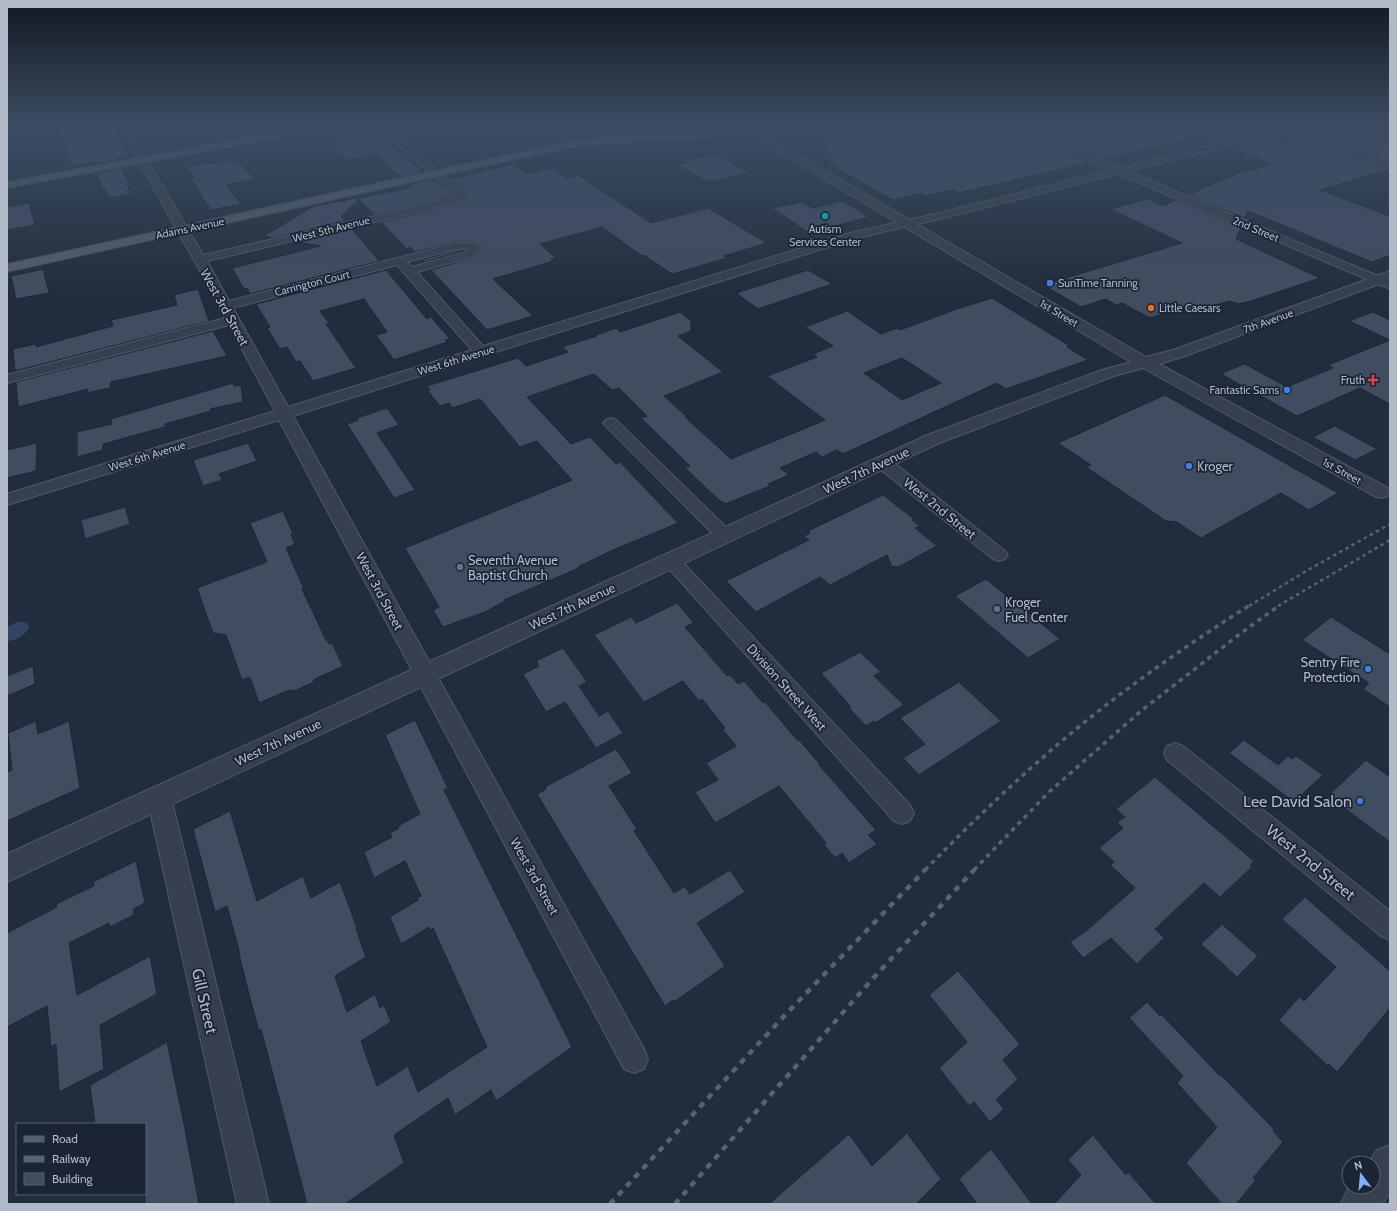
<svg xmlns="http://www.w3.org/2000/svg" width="1397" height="1211" font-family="Cabin,sans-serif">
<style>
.water{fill:#324564}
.building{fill:#404c60;stroke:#1d2634;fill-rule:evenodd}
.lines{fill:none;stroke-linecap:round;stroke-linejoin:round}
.minor-casing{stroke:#515968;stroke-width:2}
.tertiary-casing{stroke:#515968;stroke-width:2}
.primary-casing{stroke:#3f4856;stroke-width:2}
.minor{fill:#353f4d;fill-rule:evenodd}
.tertiary{fill:#353f4d;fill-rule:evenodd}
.primary{fill:#535e6d;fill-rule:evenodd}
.rail-far3{stroke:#576275;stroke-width:1.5;stroke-dasharray:2 2;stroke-linecap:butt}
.rail-far2{stroke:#576275;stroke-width:2.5;stroke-dasharray:3.5 3.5;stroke-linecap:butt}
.rail-far1{stroke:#576275;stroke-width:3.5;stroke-dasharray:4.5 4.5;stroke-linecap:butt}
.rail{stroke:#576275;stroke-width:4.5;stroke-dasharray:6 6;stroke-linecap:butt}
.culture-dot{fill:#0f9aa8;stroke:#1b2432;stroke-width:1.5}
.shop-dot{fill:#3f7fe0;stroke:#1b2432;stroke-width:1.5}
.food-dot{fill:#e8710a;stroke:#1b2432;stroke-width:1.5}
.health-dot{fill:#e0444e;stroke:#1b2432;stroke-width:1.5}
.worship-dot{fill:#6b7280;stroke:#1b2432;stroke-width:1.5}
.service-dot{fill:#5c6f8a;stroke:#1b2432;stroke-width:1.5}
.labels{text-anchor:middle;stroke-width:3.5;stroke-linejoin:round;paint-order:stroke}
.far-street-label{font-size:11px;fill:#b1b9c9;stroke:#1b2432}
.far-poi-label{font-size:11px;fill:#b1b9c9;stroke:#1b2432;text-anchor:start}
.street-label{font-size:13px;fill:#b1b9c9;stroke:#1b2432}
.poi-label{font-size:13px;fill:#b1b9c9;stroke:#1b2432;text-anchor:start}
.near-poi-label{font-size:16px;fill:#b1b9c9;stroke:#1b2432;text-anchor:end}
.near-street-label{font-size:16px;fill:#b1b9c9;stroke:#1b2432}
</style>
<rect width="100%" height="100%" fill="#212d3d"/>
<path class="water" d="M 17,622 L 24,622 L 28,624 L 29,628 C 24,636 17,640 7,641 L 7,627 Z"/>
<g class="building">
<polygon points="58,126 113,126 128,156 116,158 117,160 94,164 93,162 71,166"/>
<polygon points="874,126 1007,126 1008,129 1088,163 958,193 953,190 925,196 920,193 893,200 831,165 834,164 825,159 832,157 818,136 822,136 819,132 880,129"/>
<polygon points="1023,126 1234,126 1255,133 1215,143 1198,137 1103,159"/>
<polygon points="1347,126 1390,140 1390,160 1312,135"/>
<polygon points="367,133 371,137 380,135 423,172 400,177 376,155 347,160 328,141"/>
<polygon points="1269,138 1283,142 1296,139 1390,169 1320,190 1390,216 1390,255 1372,262 1248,211 1245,218 1188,195 1236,174 1273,164 1229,148"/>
<polygon points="718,154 748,173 708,182 677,165 688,163 685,160"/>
<polygon points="233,160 236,163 239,162 255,179 227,185 241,204 211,210 190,178 194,177 186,167"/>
<polygon points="513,164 527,174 554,168 567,178 578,175 651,223 708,208 767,243 724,256 727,258 672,274 644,255 642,256 602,227 540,244 556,258 551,259 553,261 493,279 533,316 487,330 431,270 474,257 482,250 482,248 473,242 456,242 415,252 410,247 407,249 381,222 439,208 466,199 468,197 467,193 450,179"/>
<polygon points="121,168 129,183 127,184 131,194 110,198 105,189 103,190 97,173"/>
<polygon points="432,179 435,182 438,182 452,194 436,201 374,215 359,199 341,216 345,221 272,238 264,236 314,206 362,197 360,198 408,188 407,187 410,186 408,185"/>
<polygon points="1148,199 1163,206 1176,200 1241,227 1236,239 1320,278 1251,301 1239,304 1229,301 1192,313 1182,308 1150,318 1122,303 1116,305 1106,299 1081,307 1043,285 1182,243 1110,209"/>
<polygon points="843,201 869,217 809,233 772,208 802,202 812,208"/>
<polygon points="29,203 35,225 7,230 7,207"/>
<polygon points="352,229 379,261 250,294 247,288 244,289 232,268 321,246 296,242"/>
<polygon points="456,250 465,250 424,262 422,260"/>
<polygon points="43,269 49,293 16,299 11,276"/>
<polygon points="386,270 427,319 431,317 450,339 445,340 447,342 394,360 376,335 387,332 364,299 320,311 329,323 326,324 356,368 313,381 300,361 296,362 287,347 280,349 267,328 270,327 256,304"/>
<polygon points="808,270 832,284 758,309 736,293"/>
<polygon points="198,289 209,321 15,371 13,349 36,344 36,347 113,326 111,320 177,305 174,295"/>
<path d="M 992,298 L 1070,346 L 1067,347 L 1088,360 L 1006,389 L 997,383 L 843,454 L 837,450 L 822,457 L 816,452 L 780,468 L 789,475 L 768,484 L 770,486 L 725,504 L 722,501 L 720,501 L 685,468 L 690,466 L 641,418 L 647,416 L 619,388 L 612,390 L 594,374 L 527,397 L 571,444 L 590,437 L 616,464 L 620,462 L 678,523 L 613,550 L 578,567 L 579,568 L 504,600 L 505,601 L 485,612 L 443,627 L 433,610 L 439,607 L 405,548 L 572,480 L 537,441 L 520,447 L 480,399 L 452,408 L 449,403 L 440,406 L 428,391 L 430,390 L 427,386 L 518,358 L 526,366 L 568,352 L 562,347 L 597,336 L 596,335 L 617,328 L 620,332 L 680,312 L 691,321 L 691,331 L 678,336 L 723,372 L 664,396 L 687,417 L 685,417 L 731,459 L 825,420 L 767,376 L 817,357 L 813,354 L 833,346 L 805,327 L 847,311 L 881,334 L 897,328 L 900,330 L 954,310 ZM 902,358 L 941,383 L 902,400 L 864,373 Z"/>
<polygon points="1373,312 1390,320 1390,404 1360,388 1297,416 1261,396 1260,396 1223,375 1224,374 1222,373 1245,364 1287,387 1333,368 1328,365 1390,340 1349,321"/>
<polygon points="213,331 227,356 111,382 110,388 87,393 88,389 18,407 16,382"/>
<polygon points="233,383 234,386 241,385 243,402 210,409 211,411 165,424 165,427 103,444 103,450 77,457 77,432 112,424 111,419"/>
<polygon points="1165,395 1338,493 1309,510 1281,493 1201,538 1177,522 1166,521 1086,467 1091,465 1058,443"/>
<polygon points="387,408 399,425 377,433 415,490 394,498 347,424 358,420 357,418"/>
<polygon points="1335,426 1377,449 1355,460 1313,437"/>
<polygon points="37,443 36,471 7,478 7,450"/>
<polygon points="248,443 257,461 219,474 222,480 203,486 193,460"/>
<polygon points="883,495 914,519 912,520 920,526 915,528 937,546 900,566 892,567 887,555 830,585 820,577 756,612 726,581 809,540 804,536 810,533 808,531"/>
<polygon points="125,507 130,524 85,539 81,520"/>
<polygon points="283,511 293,534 291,535 295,544 286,548 304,589 302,589 326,640 327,640 329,644 332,643 343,666 315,679 312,683 294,691 289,690 259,703 250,677 242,680 226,635 213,633 197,588 267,562 250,523"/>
<polygon points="986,579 1060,639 1028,658 955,596"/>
<polygon points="677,603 694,623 685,627 727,676 730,675 738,684 744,681 763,703 765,702 798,741 799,740 820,764 819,765 876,830 868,835 877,844 849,863 842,853 835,858 824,845 826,843 779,786 715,823 695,792 718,780 706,763 736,746 722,729 725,728 702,699 699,701 683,681 644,702 594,635 631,617 636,623"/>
<polygon points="1331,617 1390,654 1390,707 1363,689 1369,683 1302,640"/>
<polygon points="563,648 587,682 579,686 599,716 608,711 623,733 596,748 565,702 546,712 523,674 539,666 536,661"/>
<polygon points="860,652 881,672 874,676 904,705 875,723 874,721 866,726 849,708 851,707 821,673"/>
<polygon points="33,666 35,684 7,696 7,676"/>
<polygon points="959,682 1001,721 919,775 903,758 925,744 900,718"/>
<polygon points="415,720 448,788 444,790 572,1047 496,1101 491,1090 455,1115 448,1098 394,1135 404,1163 345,1204 307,1204 261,1029 259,1031 249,994 239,954 240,954 227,906 215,912 193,829 230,811 257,901 303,876 311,898 340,882 357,928 356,929 366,957 335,976 347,1012 375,994 380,1008 384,1005 391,1022 361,1041 377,1086 408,1066 418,1092 487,1047 433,928 431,930 429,927 401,944 390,917 418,900 417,898 421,896 405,861 374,878 364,852 392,837 390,833 399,828 398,826 420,814 385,735"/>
<polygon points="36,721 38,734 69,721 80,788 7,821 7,772 12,770 8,733"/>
<polygon points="1244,740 1278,765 1288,756 1293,759 1296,756 1323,775 1294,802 1229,753"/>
<polygon points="616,749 632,773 609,786 637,829 634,831 674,893 685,886 690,894 730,870 745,892 697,923 725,966 674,1002 673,1000 665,1006 537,794 546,789 545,787"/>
<polygon points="1366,760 1390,777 1390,842 1328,796"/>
<polygon points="1155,777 1254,861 1250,865 1252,867 1220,897 1204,883 1155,929 1164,938 1137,964 1111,938 1083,958 1070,942 1086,931 1135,888 1110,865 1114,862 1099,848 1123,828 1117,822 1125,817 1116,809"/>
<polygon points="136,861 145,903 133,909 134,915 110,927 109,923 69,943 77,995 150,956 157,994 100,1025 104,1069 59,1092 56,1044 51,1047 47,1006 7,1027 7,933 57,907 56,904 94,886 93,882"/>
<polygon points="1305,897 1390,971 1390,1008 1337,1072 1329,1064 1328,1066 1279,1020 1299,997 1304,1001 1336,967 1282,919"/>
<polygon points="1222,924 1258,956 1237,977 1201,944"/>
<polygon points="958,971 1020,1044 1003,1060 1018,1079 996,1100 1004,1109 990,1122 974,1102 969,1106 939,1068 967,1042 929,995"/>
<polygon points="1147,1002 1160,1016 1161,1014 1220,1076 1221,1075 1274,1129 1273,1131 1283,1142 1253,1178 1256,1180 1236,1204 1222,1204 1186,1163 1217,1127 1177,1083 1183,1076 1129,1018"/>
<polygon points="167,1042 184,1124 199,1204 145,1204 145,1124 95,1124 90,1085"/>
<polygon points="907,1133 941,1179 916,1204 769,1204 849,1134 872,1166"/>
<polygon points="1093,1135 1126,1175 1128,1172 1156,1204 1054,1204 1081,1175 1068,1160"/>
<polygon points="991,1149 1032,1204 977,1204 959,1179"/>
</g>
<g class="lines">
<g class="minor-casing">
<g id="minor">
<path d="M 119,126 L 127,126 L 203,255 L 436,202 L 455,195 L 376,126 L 385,126 L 466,194 L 467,196 L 466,198 L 439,207 L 207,261 L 229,301 L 456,243 L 473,243 L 481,249 L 474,256 L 417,272 L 483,346 L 850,233 L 935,214 L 1109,170 L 1009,128 L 1008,126 L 1019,126 L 1120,168 L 1276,129 L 1277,127 L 1302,126 L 1301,128 L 1292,130 L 1390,162 L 1390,168 L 1282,133 L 1128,171 L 1390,281 L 1390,289 L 1118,174 L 935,220 L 857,238 L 293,416 L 644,1049 L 648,1059 L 644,1069 L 634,1073 L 624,1069 L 279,420 L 7,505 L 7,494 L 275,411 L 229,325 L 7,383 L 7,375 L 225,318 L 218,306 L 219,305 ZM 456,249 L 468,249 L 466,252 L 412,267 L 407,262 ZM 397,265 L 472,350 L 288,407 L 233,308 Z"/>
<polygon points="611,418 616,420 730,531 733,535 730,539 724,541 718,539 606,426 603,423 606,420"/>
<polygon points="882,457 888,458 1005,551 1008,555 1005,559 999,561 993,559 876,466 874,462 876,458"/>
<polygon points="671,554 677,556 910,805 914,813 910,821 902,824 894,821 665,564 662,560 665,556"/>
<polygon points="1175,743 1183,746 1390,911 1390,940 1381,936 1167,760 1164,753 1167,746"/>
<polygon points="159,787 167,790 171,797 269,1204 237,1204 147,797 151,790"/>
</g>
</g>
<g class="tertiary-casing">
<g id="tertiary">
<polygon points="751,128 1146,357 1173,350 1390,271 1390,280 1185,356 1159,364 1388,488 1390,493 1388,496 1381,498 1374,496 1143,368 1114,376 937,444 7,882 7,854 925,436 1102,370 1131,362 747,133 746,131 747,129"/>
<polygon points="1390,1145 1390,1193 1382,1204 1341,1204 1349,1187 1373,1187 1373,1163 1368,1163 1377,1150"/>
</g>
</g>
<g class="primary-casing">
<g id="primary">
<polygon points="310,126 331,126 326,129 7,188 7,182"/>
<path d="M 766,126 L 793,126 C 788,132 760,133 752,134 C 690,139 628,140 566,148 L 7,272 L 7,264 L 566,142 L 622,136 Z"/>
</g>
</g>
<use href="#minor" class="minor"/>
<use href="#tertiary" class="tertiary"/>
<use href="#primary" class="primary"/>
<polyline class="rail-far3" points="1287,126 1390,160"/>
<g class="rail-far2">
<polyline points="1249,606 1308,570 1390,524"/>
<polyline points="1278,606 1390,540"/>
</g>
<g class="rail-far1">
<path d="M 925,870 C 973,821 1023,773 1075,730 C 1131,684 1190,643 1250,605"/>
<polyline points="974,870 1049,792 1141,711 1241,633 1280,605"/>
</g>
<g class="rail">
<polyline points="610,1204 786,1014 926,869"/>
<polyline points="675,1204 876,975 975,869"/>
</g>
</g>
<linearGradient id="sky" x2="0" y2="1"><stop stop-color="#121922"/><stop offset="0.43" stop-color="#3d4c62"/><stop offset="1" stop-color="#3d4c62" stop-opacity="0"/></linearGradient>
<rect width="1397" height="295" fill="url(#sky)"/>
<circle class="culture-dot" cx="825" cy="216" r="4"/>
<g class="shop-dot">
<circle cx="1050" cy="283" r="4"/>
<circle cx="1287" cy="390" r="4"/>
<circle cx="1189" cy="466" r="4"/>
<circle cx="1368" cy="669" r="4"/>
<circle cx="1360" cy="801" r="4"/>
</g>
<circle class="food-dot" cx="1151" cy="308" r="4"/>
<path class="health-dot" d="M1371 374h4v4h4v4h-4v4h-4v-4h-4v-4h4z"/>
<circle class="worship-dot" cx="460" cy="567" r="4"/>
<circle class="service-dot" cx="997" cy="609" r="4"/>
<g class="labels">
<g class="far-street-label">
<text transform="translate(190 228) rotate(-12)" y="4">Adams Avenue</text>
<text transform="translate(331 229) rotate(-14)" y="4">West 5th Avenue</text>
<text transform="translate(1256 229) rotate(23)" y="4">2nd Street</text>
<text transform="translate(312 283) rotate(-14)" y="4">Carrington Court</text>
<text transform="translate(1059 313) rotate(31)" y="4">1st Street</text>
<text transform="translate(1268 321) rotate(-20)" y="4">7th Avenue</text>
<text transform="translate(456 360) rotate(-17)" y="4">West 6th Avenue</text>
<text transform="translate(147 456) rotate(-17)" y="4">West 6th Avenue</text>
<text transform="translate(1342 471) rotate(29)" y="4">1st Street</text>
</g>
<g class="far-poi-label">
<text x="825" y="233" text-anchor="middle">Autism<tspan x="825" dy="13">Services Center</tspan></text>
<text x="1058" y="287">SunTime Tanning</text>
<text x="1159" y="312">Little Caesars</text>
<text x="1365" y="384" text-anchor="end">Fruth</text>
<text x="1279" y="394" text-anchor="end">Fantastic Sams</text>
</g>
<g class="street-label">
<text transform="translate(225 307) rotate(61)" y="5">West 3rd Street</text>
<text transform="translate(866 470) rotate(-25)" y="5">West 7th Avenue</text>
<text transform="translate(940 508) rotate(39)" y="5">West 2nd Street</text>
<text transform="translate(380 591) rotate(62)" y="5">West 3rd Street</text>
<text transform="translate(572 606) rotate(-25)" y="5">West 7th Avenue</text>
<text transform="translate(787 687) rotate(48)" y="5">Division Street West</text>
<text transform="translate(278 742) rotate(-25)" y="5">West 7th Avenue</text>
<text transform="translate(535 876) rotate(61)" y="5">West 3rd Street</text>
</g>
<g class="poi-label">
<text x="1197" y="471">Kroger</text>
<text x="468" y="565">Seventh Avenue<tspan x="468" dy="15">Baptist Church</tspan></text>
<text x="1005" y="607">Kroger<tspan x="1005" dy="15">Fuel Center</tspan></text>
<text x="1360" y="667" text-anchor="end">Sentry Fire<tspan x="1360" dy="15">Protection</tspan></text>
</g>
<g class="near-poi-label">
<text x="1352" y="807">Lee David Salon</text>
</g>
<g class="near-street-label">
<text transform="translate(1311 862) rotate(39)" y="6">West 2nd Street</text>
<text transform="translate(205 1001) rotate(77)" y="6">Gill Street</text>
</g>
</g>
<rect width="1397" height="1211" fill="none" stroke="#b1b9c9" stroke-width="16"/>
<rect x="16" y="1123" width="130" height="72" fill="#1b2432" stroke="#57606e"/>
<rect x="24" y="1136" width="20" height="6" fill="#535e6d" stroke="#57606e"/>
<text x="52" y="1143" font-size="12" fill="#b1b9c9">Road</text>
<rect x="24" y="1156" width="20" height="6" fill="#576275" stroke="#57606e"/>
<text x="52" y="1163" font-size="12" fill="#b1b9c9">Railway</text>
<rect x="24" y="1173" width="20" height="12" fill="#404c60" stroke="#57606e"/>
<text x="52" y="1183" font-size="12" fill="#b1b9c9">Building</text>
<g transform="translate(1361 1175) rotate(344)"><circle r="19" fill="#1b2432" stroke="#57606e"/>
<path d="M0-3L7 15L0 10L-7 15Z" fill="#81adfe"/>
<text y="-6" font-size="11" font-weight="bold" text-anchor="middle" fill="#b1b9c9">N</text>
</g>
</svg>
